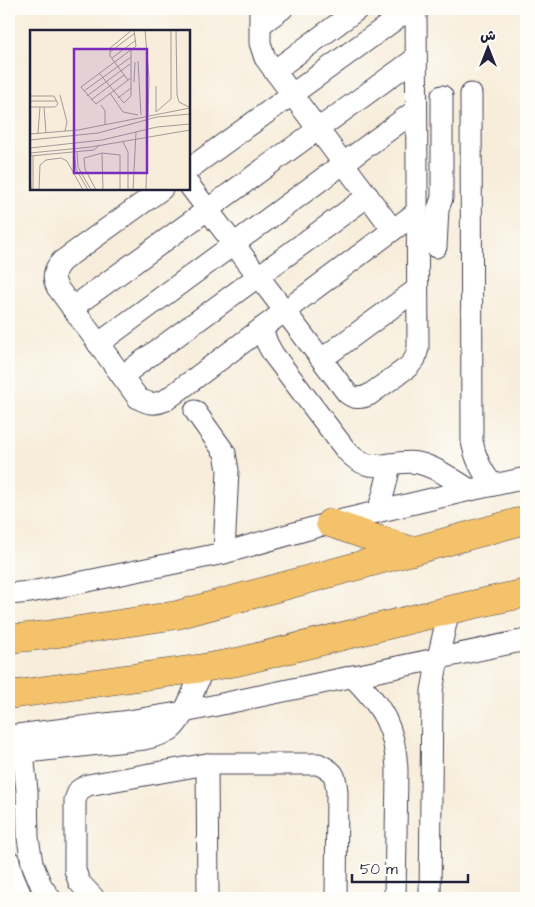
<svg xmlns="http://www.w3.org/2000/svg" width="535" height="907" font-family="'Architects Daughter','Playpen Sans Arabic',sans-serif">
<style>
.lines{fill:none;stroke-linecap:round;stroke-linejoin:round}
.minor-casing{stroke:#424053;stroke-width:23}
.major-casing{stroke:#424053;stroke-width:29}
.minor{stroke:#fff;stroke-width:21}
.major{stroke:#f4c26a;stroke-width:28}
.tram{stroke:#22223b;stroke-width:1}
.inset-road{fill:none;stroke:#a29c9a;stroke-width:1}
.view{fill:#7b2cbf;fill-opacity:0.15;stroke:#7b2cbf;stroke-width:2.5}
.inset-edge{fill:none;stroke:#22223b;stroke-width:2.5}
</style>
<rect width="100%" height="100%" fill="#fdfcf7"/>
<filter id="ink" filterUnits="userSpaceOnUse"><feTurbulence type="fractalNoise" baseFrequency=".02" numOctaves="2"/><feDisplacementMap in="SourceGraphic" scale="10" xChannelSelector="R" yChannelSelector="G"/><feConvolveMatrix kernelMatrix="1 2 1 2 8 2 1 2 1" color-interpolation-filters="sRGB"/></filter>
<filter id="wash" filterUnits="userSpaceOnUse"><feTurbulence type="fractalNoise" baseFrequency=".0096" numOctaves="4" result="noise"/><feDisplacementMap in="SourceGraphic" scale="20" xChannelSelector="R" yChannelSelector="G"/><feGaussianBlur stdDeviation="1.12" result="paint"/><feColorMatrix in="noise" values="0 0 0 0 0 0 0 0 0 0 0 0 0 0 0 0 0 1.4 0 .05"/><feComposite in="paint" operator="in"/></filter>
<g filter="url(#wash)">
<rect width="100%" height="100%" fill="#f7edda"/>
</g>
<g filter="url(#ink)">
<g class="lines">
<g class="minor-casing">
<g id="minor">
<polyline points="260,9 260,43 265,58 393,230"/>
<polyline points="260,25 282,9"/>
<polyline points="274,71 358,9"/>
<path d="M 471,94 L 472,441 C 475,458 481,471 493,485"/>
<polyline points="189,169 410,9"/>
<path d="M 189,185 L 347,393 C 354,399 360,399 369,395 L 408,367 L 415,359 L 418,348 L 416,9"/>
<path d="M 162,189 L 62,261 C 54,269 52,277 57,287 L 138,398 C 148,404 155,405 166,400 L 417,212"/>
<polyline points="436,247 438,209 442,198 442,96"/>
<polyline points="72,308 416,58"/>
<path d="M 262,328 L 267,343 L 273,354 L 345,449 C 371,479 387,458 418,463 C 436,467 454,480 470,490"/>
<polyline points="98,344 416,110"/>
<polyline points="322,359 417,289"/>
<polyline points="122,376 368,196"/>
<polyline points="195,411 225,453 228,470 224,553"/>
<path d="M 377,512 C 384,496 387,481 390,464"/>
<polyline points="9,594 30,592 73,584 224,553 330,523 470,490 526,478"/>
<path d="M 352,676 C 382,706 396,728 397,772 L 395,898"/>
<polyline points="9,736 122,722 184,712 526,640"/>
<polyline points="23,753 27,791 28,838 32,863 41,885 50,898"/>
<path d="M 9,754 L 144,739 C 153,737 162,735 170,730 C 183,722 197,683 203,668"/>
<polyline points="207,764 208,898"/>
<polyline points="9,861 13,877 22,898"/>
<path d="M 94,898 L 79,882 L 75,870 L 75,800 L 79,790 L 88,785 L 207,764 L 318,764 C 335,772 335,774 337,792 L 336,898"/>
<polyline points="430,898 432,691 438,658 449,610"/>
</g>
</g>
<g class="major-casing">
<g id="major">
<polyline points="330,523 412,551"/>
<polyline points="9,639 46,635 177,615 526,520"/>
<polyline points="9,695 203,668 237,662 449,610 526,593"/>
</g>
</g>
<use href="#minor" class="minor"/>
<use href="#major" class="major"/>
<polyline class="tram" points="524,898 526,716"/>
</g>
</g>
<g transform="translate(30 30)">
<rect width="160" height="160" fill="#f7edda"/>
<path class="inset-road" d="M 115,0 L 119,48 L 116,160M 146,0 L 147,65 L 149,72 L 159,77M 80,22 L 105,3M 82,28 L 106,10M 108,31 L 111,85M 69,43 L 94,73 L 101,66 L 101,20M 101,48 L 66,74 L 51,57 L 106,16 L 104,0M 98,50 L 80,26 L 80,18 L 102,0M 104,52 L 105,32M 126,56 L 126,82 L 141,69 L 141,0M 54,61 L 101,27M 80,63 L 93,82 L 108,85M 30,65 L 37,92 L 35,101M 0,66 L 24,66 L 28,74 L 25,77 L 0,77M 57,66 L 100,34M 88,68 L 101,58M 61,70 L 94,45M 0,71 L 27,71M 71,75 L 75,81 L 75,94M 14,77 L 16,103M 8,103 L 10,77M 0,104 L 48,100 L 160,78M 0,110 L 68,103 L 127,87 L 160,84M 93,112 L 98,122 L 98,160M 0,118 L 72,110 L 127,97 L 160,94M 44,122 L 46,139 L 58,160M 47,122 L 48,137 L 61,160M 0,123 L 61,117 L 160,100M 72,123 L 73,160M 0,126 L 64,120 L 70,115M 3,126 L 3,160M 0,136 L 1,160M 9,160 L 10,135 L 16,130 L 31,128 L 37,131 L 53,160M 66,160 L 55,139 L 54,128 L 72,123 L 90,125 L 90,160M 103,160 L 106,102"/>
<path class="view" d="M 44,19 L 117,19 L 117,143 L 44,143 Z"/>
<rect width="160" height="160" class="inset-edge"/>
</g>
<rect width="535" height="907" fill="none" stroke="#fdfcf7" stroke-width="30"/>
<g transform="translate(488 48)" stroke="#fdfcf7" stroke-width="4" paint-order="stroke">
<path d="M0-4L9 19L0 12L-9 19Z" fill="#22223b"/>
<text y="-8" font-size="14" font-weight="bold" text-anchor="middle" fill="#22223b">ش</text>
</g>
<path d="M352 874v8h116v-8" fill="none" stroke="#22223b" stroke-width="2.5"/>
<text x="360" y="874" font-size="15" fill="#22223b" stroke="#fdfcf7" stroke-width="4" paint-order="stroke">50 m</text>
</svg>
